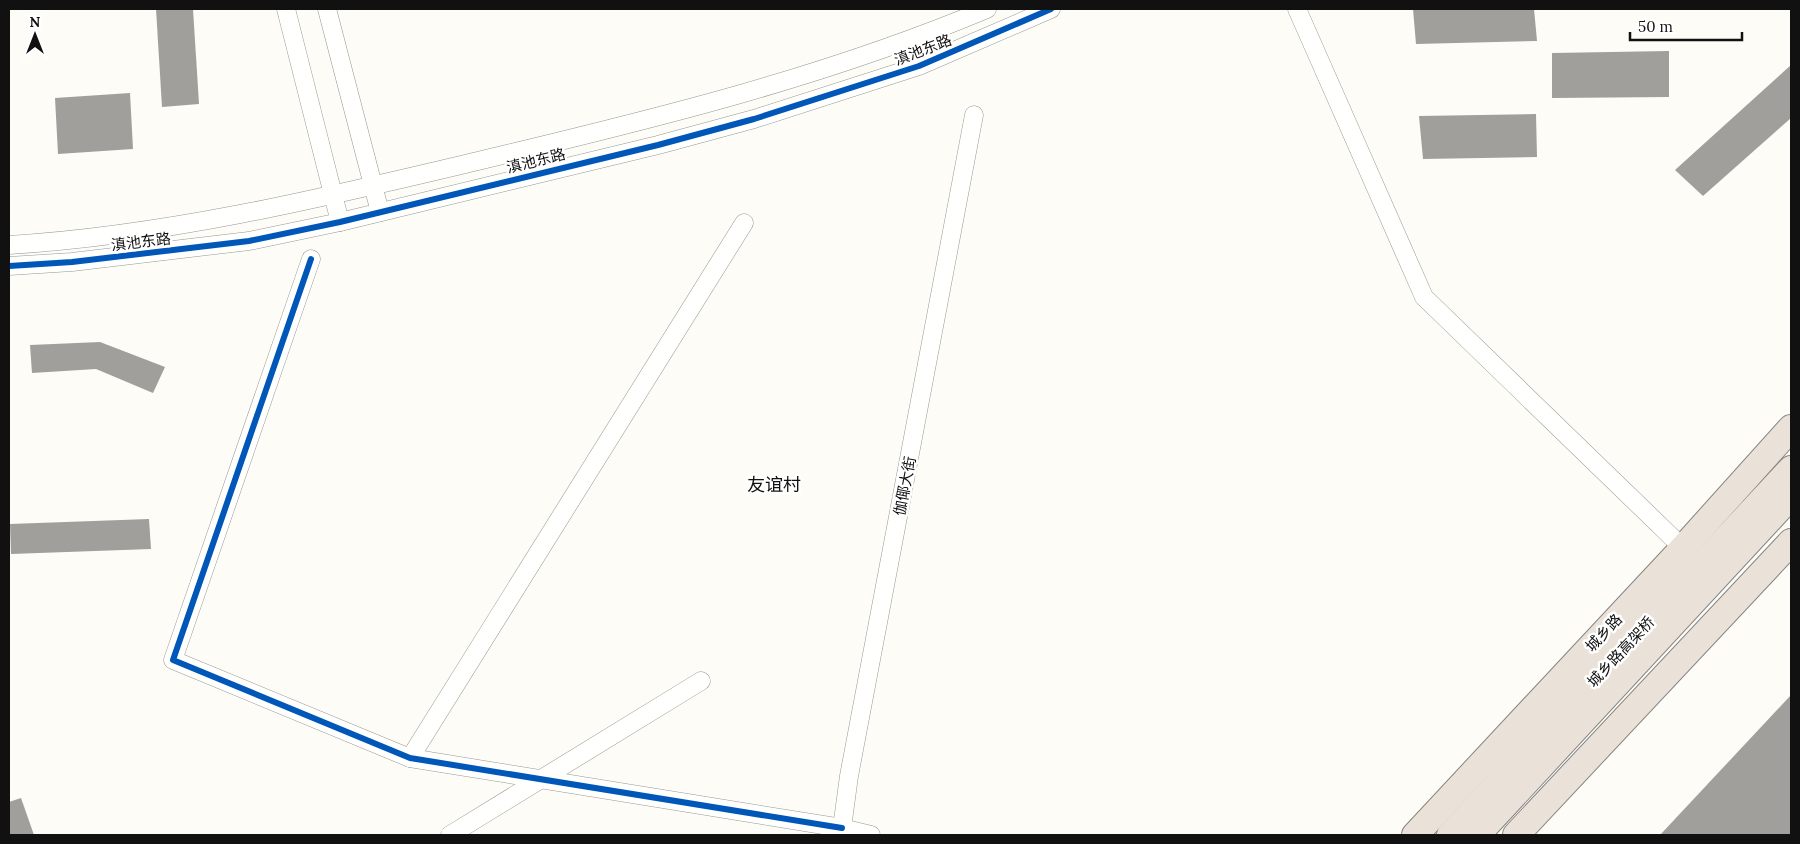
<svg xmlns="http://www.w3.org/2000/svg" width="1800" height="844" font-family="Lora,'Noto Sans SC',serif">
<style>
.building{fill:#a19f9c}
.lines{fill:none;stroke-linecap:round;stroke-linejoin:round}
.minor-casing{stroke:#979795;stroke-width:19}
.highway-casing{stroke:#858482;stroke-width:28}
.minor{stroke:#fffffe;stroke-width:18}
.highway{stroke:#eae1d8;stroke-width:26}
.cycleway-casing{stroke:#fff;stroke-width:9}
.cycleway{stroke:#0057b8;stroke-width:6}
.labels{text-anchor:middle;stroke-width:5;stroke-linejoin:round;paint-order:stroke}
.street-label{font-size:15px;fill:#111;stroke:#fff}
.quarter-label{font-size:18px;fill:#111;stroke:#fff}
</style>
<rect width="100%" height="100%" fill="#fdfcf7"/>
<g class="building">
<polygon points="156,9 193,9 199,104 162,107"/>
<polygon points="1413,9 1534,9 1537,41 1416,44"/>
<polygon points="1669,51 1669,97 1552,98 1552,53"/>
<polygon points="1791,65 1791,118 1703,196 1675,170"/>
<polygon points="130,93 133,149 58,154 55,98"/>
<polygon points="1536,114 1537,157 1423,159 1419,116"/>
<polygon points="100,342 165,367 153,393 96,369 32,373 30,345"/>
<polygon points="149,519 151,549 11,554 10,524"/>
<polygon points="1791,695 1791,835 1660,835"/>
<polygon points="21,798 34,835 9,835 9,802"/>
</g>
<g class="lines">
<g class="minor-casing">
<g id="minor">
<polyline points="286,9 340,222"/>
<polyline points="327,9 380,212"/>
<polyline points="1297,9 1424,297 1683,548"/>
<path d="M 9,245 C 170,235 326,197 482,160 C 654,119 825,77 987,9"/>
<polyline points="311,259 173,660 410,758 842,828"/>
<polyline points="9,266 72,262 249,241 340,222 658,145 754,119 919,66 1051,9"/>
<polyline points="410,758 744,223"/>
<polyline points="450,835 701,681"/>
<polyline points="871,835 842,828 849,776 974,115"/>
</g>
</g>
<g class="highway-casing">
<g id="highway">
<polyline points="1415,835 1683,548 1791,428"/>
<polyline points="1450,835 1791,469"/>
<polyline points="1477,835 1791,496"/>
<polyline points="1516,835 1791,542"/>
</g>
</g>
<use href="#minor" class="minor"/>
<use href="#highway" class="highway"/>
<g class="cycleway-casing">
<g id="cycleway">
<polyline points="311,259 173,660 410,758 842,828"/>
<polyline points="9,266 72,262 249,241 340,222 658,145 754,119 919,66 1051,9"/>
</g>
</g>
<use href="#cycleway" class="cycleway"/>
</g>
<g class="labels">
<g class="street-label">
<text transform="translate(923 50) rotate(-21)" y="5">滇池东路</text>
<text transform="translate(536 161) rotate(-14)" y="5">滇池东路</text>
<text transform="translate(141 242) rotate(-7)" y="5">滇池东路</text>
<text transform="translate(905 486) rotate(-79)" y="5">伽倻大街</text>
<text transform="translate(1604 633) rotate(-47)" y="5">城乡路</text>
<text transform="translate(1621 652) rotate(-47)" y="5">城乡路高架桥</text>
</g>
<g class="quarter-label">
<text x="774" y="491">友谊村</text>
</g>
</g>
<rect width="1800" height="844" fill="none" stroke="#111111" stroke-width="20"/>
<g transform="translate(35 35)" stroke="#ffffff" stroke-width="4" paint-order="stroke">
<path d="M0-4L9 19L0 12L-9 19Z" fill="#111111"/>
<text y="-8" font-size="14" font-weight="bold" text-anchor="middle" fill="#111111">N</text>
</g>
<path d="M1630 32v8h112v-8" fill="none" stroke="#111111" stroke-width="2.5"/>
<text x="1638" y="32" font-size="15" fill="#111111" stroke="#ffffff" stroke-width="4" paint-order="stroke">50 m</text>
</svg>
